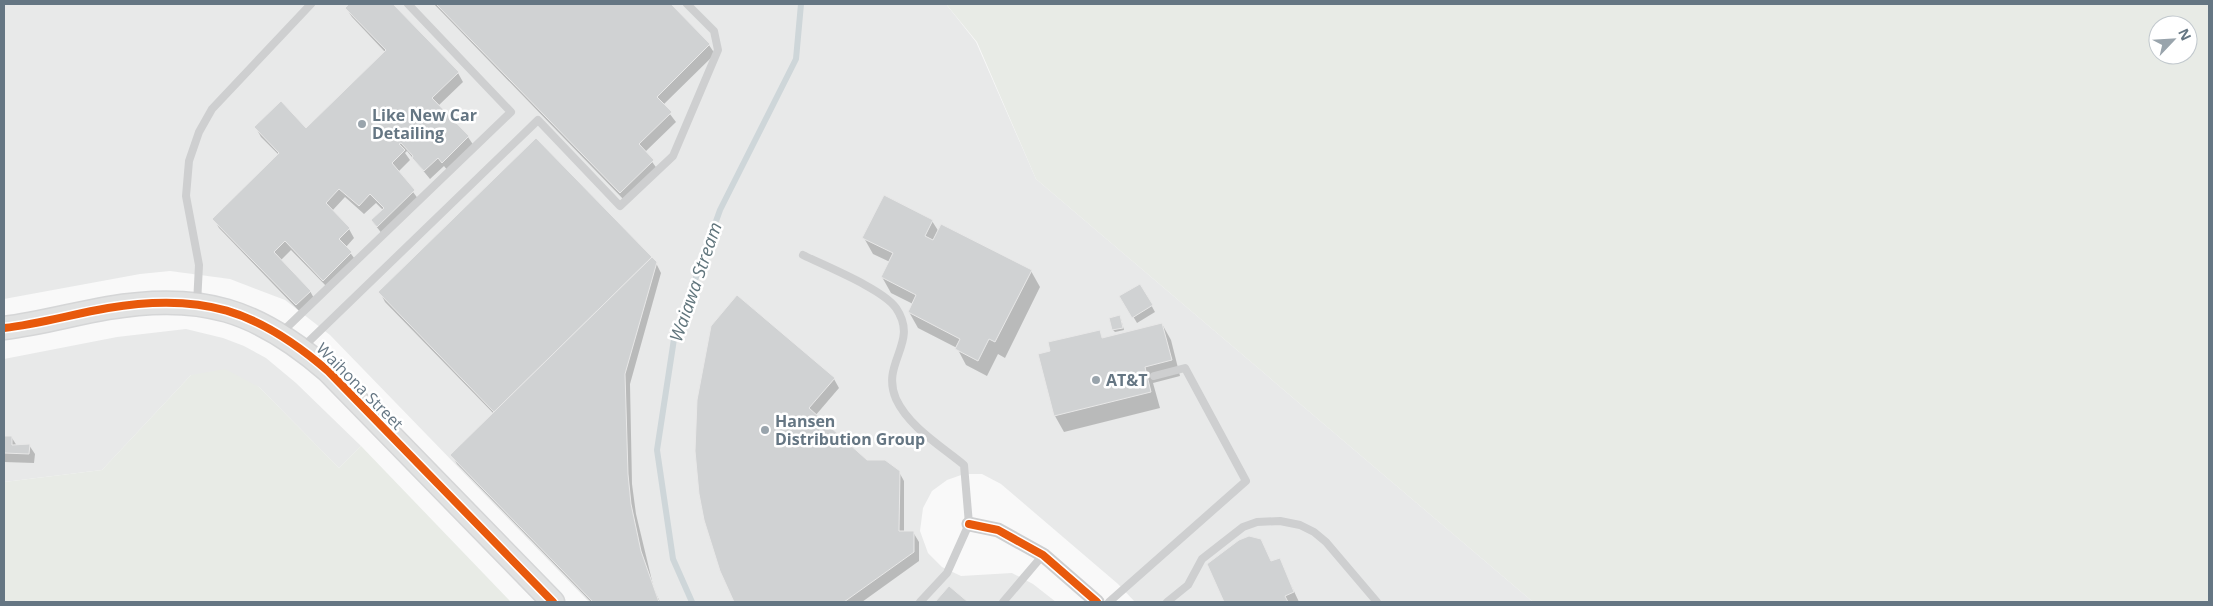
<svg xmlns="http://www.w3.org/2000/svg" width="2213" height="606" font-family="'Open Sans',sans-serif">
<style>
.built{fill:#e8e9e9}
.green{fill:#e8ebe6;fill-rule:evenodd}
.shadow{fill:#0003}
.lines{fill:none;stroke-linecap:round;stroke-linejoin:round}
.stream{stroke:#ced6d9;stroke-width:6}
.building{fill:#d0d2d3;stroke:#e8e8e8}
.secondary-casing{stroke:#d5d6d7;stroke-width:25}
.lane{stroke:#cecfd0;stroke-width:8}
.street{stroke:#cecfd0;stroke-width:15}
.secondary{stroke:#e1e2e2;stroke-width:22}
.cycleway-casing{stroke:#fff;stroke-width:11}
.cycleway{stroke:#e8590c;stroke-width:8}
.poi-dot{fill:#99a4ac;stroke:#fff;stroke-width:2}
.labels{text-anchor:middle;stroke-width:5;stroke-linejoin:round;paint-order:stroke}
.poi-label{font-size:16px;font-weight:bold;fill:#657683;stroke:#fff;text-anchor:start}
.street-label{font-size:16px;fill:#657683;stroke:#fff}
.water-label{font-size:18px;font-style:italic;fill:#60757c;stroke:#fff}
</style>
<rect width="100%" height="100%" fill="#f9f9f9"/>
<g class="built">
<polygon points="4,4 946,4 976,42 1036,179 1533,602 1135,602 1118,584 1001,484 982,474 964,474 947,480 932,491 923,508 920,531 928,553 942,567 961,576 1012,573 1033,584 1056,602 589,602 330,335 285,300 230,279 170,271 140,274 4,299"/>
<polygon points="186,329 223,338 244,346 266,358 296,383 361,446 339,468 259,387 191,375 102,470 4,482 4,359 117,337"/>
</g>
<g class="green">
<path d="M 946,4 L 2209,4 L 2209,602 L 1533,602 L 1036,179 L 977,42 ZM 2158,25 L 2188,25 L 2188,55 L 2158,55 Z"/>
<polygon points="225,369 259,387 339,468 361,446 511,602 4,602 4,482 102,470 191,375"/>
</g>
<g class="shadow">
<polygon points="351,4 391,4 458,73 463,82 438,106 468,137 474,146 448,171 444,166 430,179 407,151 405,153 410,160 398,172 419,200 383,235 372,221 383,210 376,203 364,214 345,197 332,211 349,229 354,238 346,247 357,262 329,289 291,250 280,261 310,291 315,300 302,314 219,228 214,219 279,155 261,137 256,128 306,130 385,52 352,17 346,8"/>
<polygon points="434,4 669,4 709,45 715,54 663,105 676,122 645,152 658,170 626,202"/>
<polygon points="932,221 939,232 1031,271 1040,287 1005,358 998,354 987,376 966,365 957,348 918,328 909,312 913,304 891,293 882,277 890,262 873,254 864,238"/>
<polygon points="656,263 661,273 630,384 632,484 636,514 654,589 660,602 591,602 457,464 452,455 494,414 385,302 380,292"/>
<polygon points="1140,285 1155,312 1137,323 1121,296"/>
<polygon points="1121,319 1124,330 1115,332 1113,330"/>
<polygon points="1162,324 1171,340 1180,376 1153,383 1160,408 1064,432 1055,416 1040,355 1052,352 1099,331 1103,339"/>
<polygon points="834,379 839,388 815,416 867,461 899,472 904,481 904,532 913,532 919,542 919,561 862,602 735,602 721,571 705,519"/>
<polygon points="4,437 12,438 17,446 29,445 35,454 34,463 4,462"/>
<polygon points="1279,559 1299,602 1225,602 1209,564 1271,563"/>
</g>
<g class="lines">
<polyline class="stream" points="692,602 673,559 657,450 674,339 720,210 796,59 801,4"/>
</g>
<g class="building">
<polygon points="349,4 393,4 459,72 432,98 469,136 442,163 438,158 424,171 412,158 413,156 401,143 399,144 405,150 392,163 415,190 377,227 371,220 384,208 370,194 359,206 339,189 326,203 350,228 339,239 352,252 323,281 285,241 274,252 311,291 296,305 212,219 279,153 254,127 281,101 306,128 386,50 345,8"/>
<polygon points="436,4 671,4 710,44 657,97 672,112 639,144 654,160 620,193"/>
<polygon points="536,138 652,257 494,412 378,292"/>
<polygon points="884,195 933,220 925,236 933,240 941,224 1032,270 995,342 989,339 978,361 955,349 960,339 908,312 916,295 881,277 893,253 862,238"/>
<polygon points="652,257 657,262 625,374 628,474 631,504 641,551 659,602 593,602 450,455"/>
<polygon points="1140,284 1153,305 1132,318 1119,296"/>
<polygon points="737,295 835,378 809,408 867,460 885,460 900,471 899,531 914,531 914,552 844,602 734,602 720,571 704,520 699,494 695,451 697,400 711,326"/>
<polygon points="1120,315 1123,328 1112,330 1109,318"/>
<polygon points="1162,323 1172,360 1145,367 1151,392 1054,416 1038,354 1050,351 1048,342 1100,330 1102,338"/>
<polygon points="4,436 12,436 12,445 30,444 29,454 4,453"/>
<polygon points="1249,536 1261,539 1271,561 1280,558 1294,592 1285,596 1288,602 1224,602 1207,564 1239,540"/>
<polygon points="949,586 968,602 935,602"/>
</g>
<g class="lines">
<g class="secondary-casing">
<path id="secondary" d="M 4,328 C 39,324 73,314 108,308 C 201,292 258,310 328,371 L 553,602"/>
</g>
<g class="lane">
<path d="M 803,255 C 825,266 883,289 896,308 C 920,343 880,362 896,399 C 909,427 941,446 964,465 L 969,524 L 947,573 L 920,602"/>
<polyline points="197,304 199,265 186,196 189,161 199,132 212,109 311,4"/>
<polyline points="281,333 511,112 408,4"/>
<polyline points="302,348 538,120 620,206 673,156 718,50 714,31 687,4"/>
<polyline points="1003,602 1043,555"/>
<polyline points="1109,602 1246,481 1185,368 1154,376"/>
<polyline points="1167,602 1188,585 1202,559 1243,527 1257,522 1280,521 1300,525 1314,532 1326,542 1377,602"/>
</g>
<polyline class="street" points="969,524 998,530 1043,555 1097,602"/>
<use href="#secondary" class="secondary"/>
<g class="cycleway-casing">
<g id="cycleway">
<path d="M 4,328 C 39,324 73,314 108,308 C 201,292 258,310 328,371 L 553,602"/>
<polyline points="969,524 998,530 1043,555 1097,602"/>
</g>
</g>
<use href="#cycleway" class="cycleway"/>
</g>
<g class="poi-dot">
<circle cx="362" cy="124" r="5"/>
<circle cx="1096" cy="380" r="5"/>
<circle cx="765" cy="430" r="5"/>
</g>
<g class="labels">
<g class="poi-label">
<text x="372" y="121">Like New Car<tspan x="372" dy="18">Detailing</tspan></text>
<text x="1106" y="386">AT&amp;T</text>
<text x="775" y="427">Hansen<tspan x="775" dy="18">Distribution Group</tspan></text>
</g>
<g class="street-label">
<text transform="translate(360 386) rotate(45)" y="6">Waihona Street</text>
</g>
<g class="water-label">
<text transform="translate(696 282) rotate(-71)" y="6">Waiawa Stream</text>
</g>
</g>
<rect width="2213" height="606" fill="none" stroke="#657683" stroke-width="10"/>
<g transform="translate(2173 40) rotate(65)"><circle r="24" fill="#ffffff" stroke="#c1c8cd"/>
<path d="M0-4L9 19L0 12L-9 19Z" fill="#99a4ac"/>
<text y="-8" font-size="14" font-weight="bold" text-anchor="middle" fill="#657683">N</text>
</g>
</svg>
